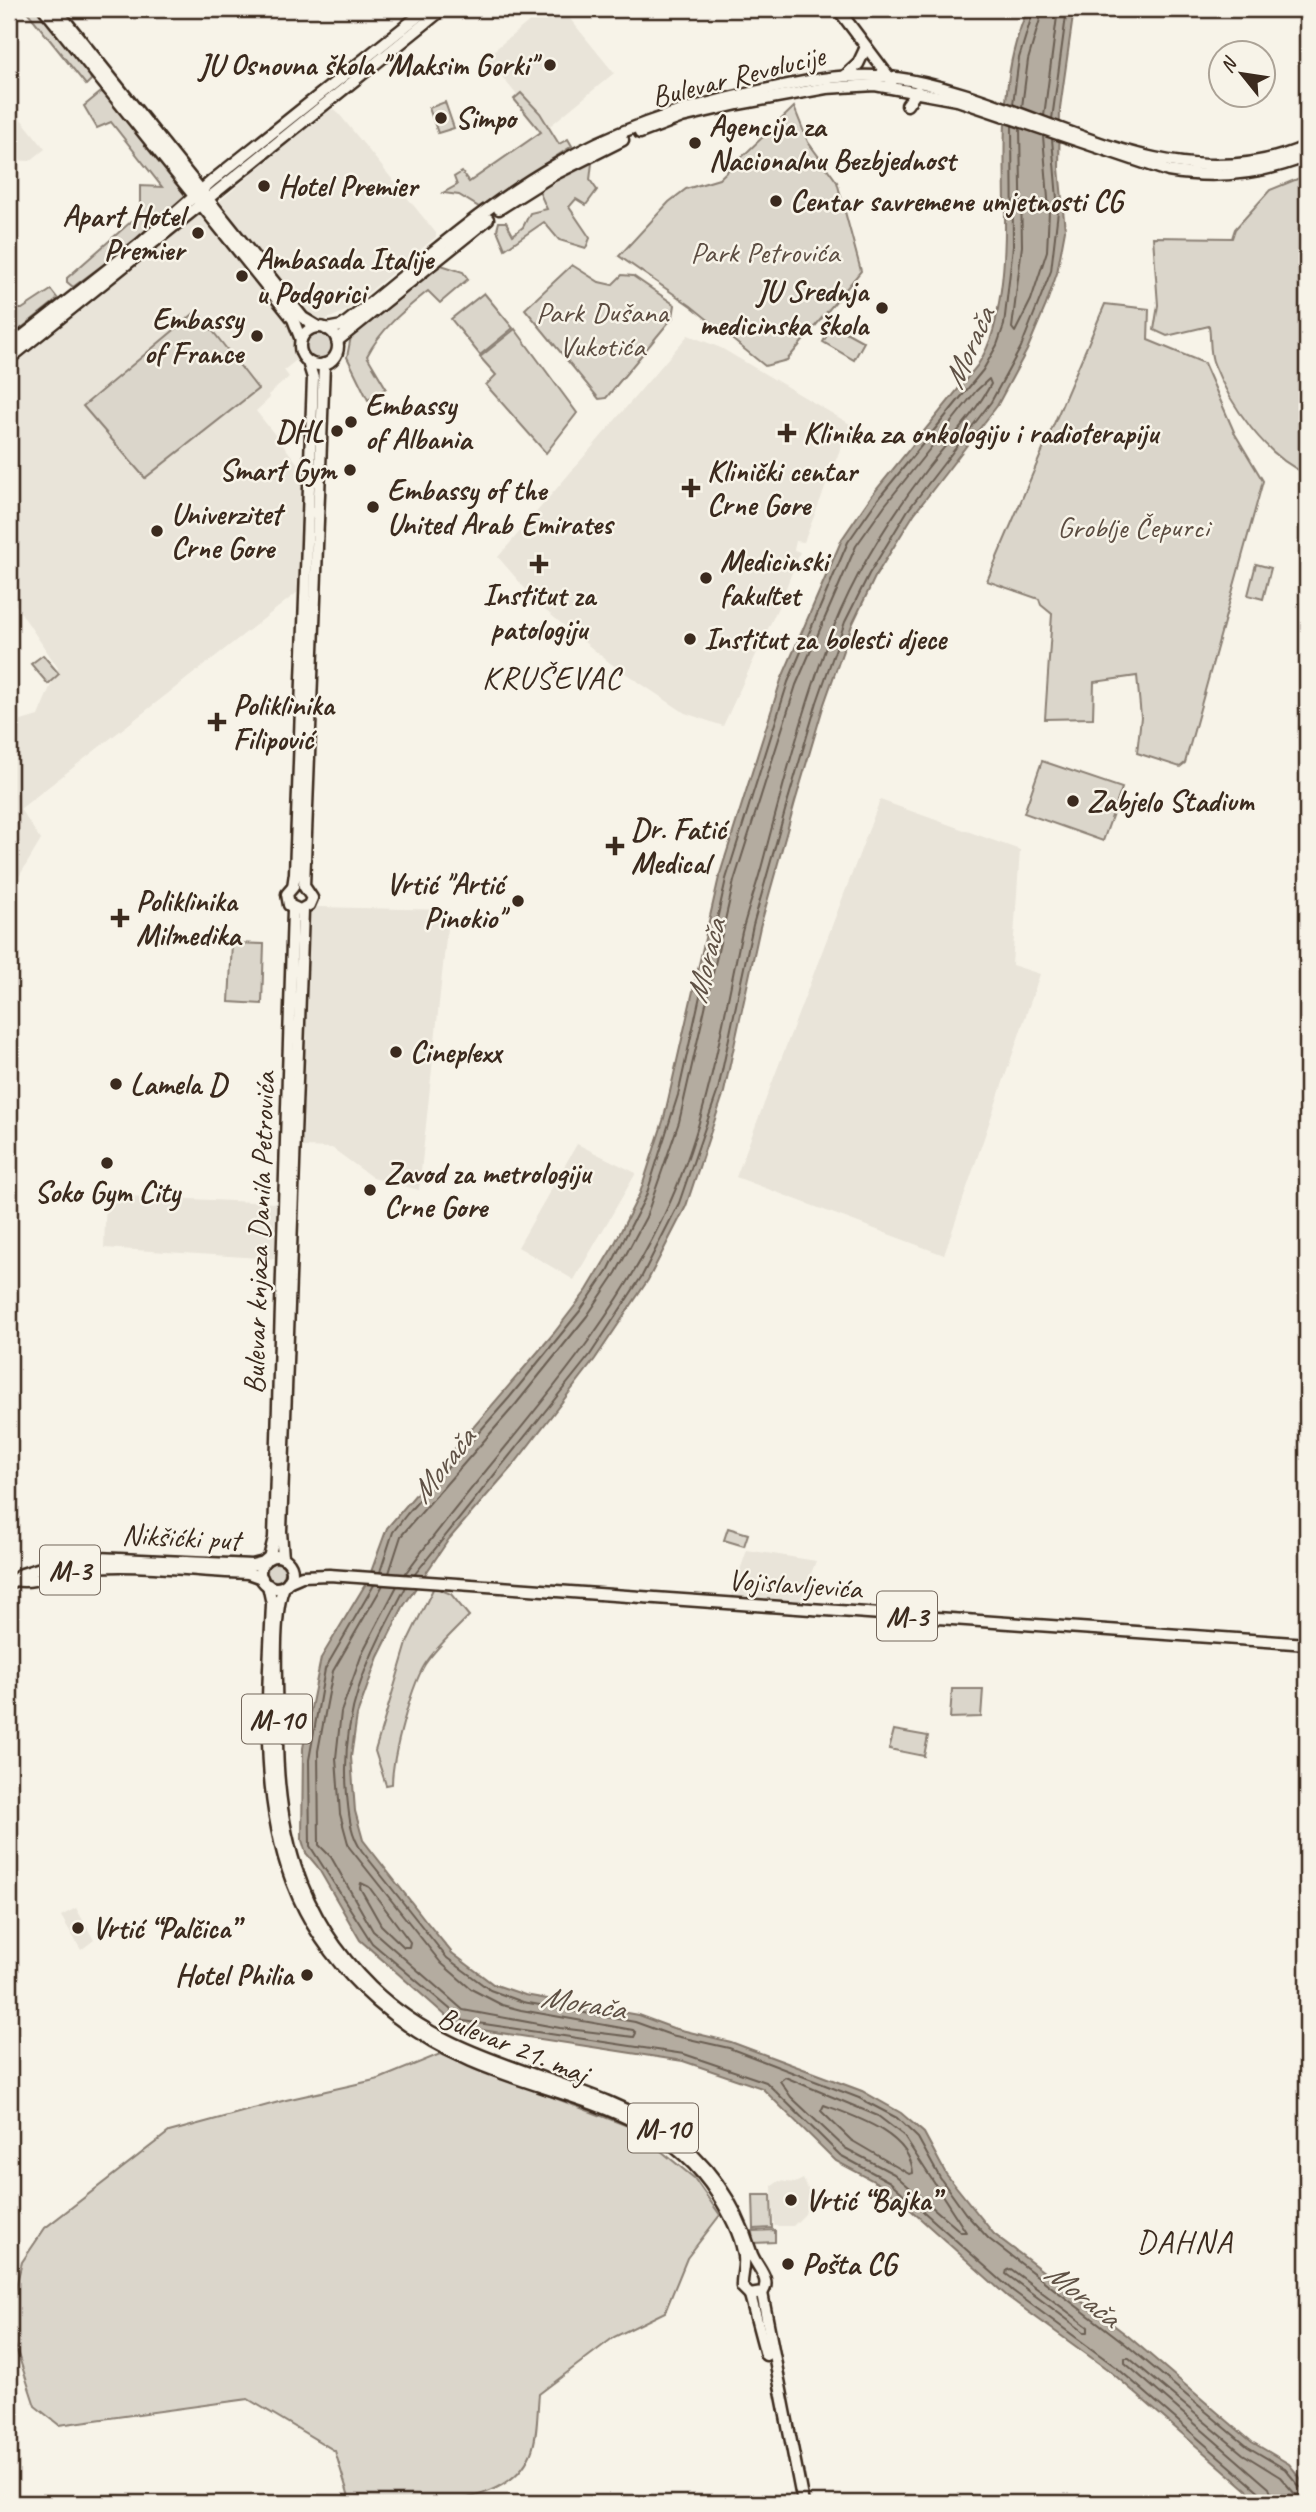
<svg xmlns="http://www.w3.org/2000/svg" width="1316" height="2512" font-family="Caveat,sans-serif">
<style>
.built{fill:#e9e4d9}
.green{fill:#dbd6cb;stroke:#8b8074;stroke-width:2}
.water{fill:#b4aca0;stroke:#84786c;stroke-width:2}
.pier{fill:#f7f3e8}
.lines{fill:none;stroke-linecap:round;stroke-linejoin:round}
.shore{stroke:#6b5e52;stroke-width:2}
.major-casing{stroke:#3b2a1e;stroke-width:15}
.major{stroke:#f7f3e8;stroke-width:10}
.poi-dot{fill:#3b2a1e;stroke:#f7f3e8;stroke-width:2.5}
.labels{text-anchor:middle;stroke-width:5;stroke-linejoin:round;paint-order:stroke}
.shield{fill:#f7f3e8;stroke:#73665b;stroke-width:2}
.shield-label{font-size:28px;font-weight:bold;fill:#3b2a1e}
.poi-label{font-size:30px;font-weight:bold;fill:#3b2a1e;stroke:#f7f3e8;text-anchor:start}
.street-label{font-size:30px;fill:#3b2a1e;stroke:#f7f3e8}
.park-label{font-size:30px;fill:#5b4c41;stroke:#f7f3e8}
.water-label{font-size:32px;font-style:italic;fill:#5f5145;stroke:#f7f3e8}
.neighbourhood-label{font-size:32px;letter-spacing:2px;fill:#3b2a1e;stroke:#f7f3e8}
</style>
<rect width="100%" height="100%" fill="#f7f3e8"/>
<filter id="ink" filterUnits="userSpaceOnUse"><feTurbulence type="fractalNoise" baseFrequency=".0143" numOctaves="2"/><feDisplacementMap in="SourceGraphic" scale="14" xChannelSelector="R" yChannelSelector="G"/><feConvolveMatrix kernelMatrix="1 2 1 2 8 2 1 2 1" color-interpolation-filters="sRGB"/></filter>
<g filter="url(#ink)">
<g class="built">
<polygon points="544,9 562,9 614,73 545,130 486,57"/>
<polygon points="9,104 45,149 30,161 9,160"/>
<polygon points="335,109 436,233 436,237 346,311 325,320 307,314 219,202 325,111"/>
<polygon points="199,215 207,219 293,322 297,334 295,346 299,358 284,370 289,377 268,395 270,398 256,411 306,474 303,588 20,809 41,840 14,885 9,885 9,730 18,722 38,716 58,668 9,595 9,365"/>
<polygon points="688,335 721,348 850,424 804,542 796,541 794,550 800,552 780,603 723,726 685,713 610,663 540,606 498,557"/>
<polygon points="880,800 1020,850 1012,965 1040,974 944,1255 736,1177"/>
<polygon points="317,907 449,910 419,1190 373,1178 332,1148 303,1147 306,916"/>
<polygon points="577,1144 636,1173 574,1280 518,1247"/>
<polygon points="106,1195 277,1203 276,1259 104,1248"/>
<polygon points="747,1550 816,1561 799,1604 731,1596"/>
<polygon points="76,1908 94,1940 81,1950 61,1916"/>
<polygon points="803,2179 810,2193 805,2214 793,2226 774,2226 772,2186 779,2181 795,2183"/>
</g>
<g class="green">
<polygon points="25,9 37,9 90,75 91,80 86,85"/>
<polygon points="101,92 108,94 186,190 183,206 73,287 67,282 67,278 133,220 140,206 140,186 162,187 111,122 97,128 84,106"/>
<polygon points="521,93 540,113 559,144 568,139 572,146 479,207 459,195 443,193 457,185 454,177 462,172 469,182 541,132 514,99"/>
<polygon points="445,102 454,128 438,133 429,108"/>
<polygon points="794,107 808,142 837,182 861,271 787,360 765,366 691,306 619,256 669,202 686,189 719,179"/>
<polygon points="583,162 592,163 590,180 597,190 586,205 576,199 569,207 590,238 586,248 559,240 544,222 505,249 497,230 499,222 506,222 513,235 523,227 530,213 547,209 538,189"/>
<path d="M 1307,175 L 1307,474 C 1266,457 1230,405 1214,364 C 1209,353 1211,337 1209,326 L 1167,336 L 1154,330 L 1158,305 L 1153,237 L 1232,238 L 1235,229 L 1270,190 Z"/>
<path d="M 438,264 L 463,272 L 468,279 L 440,303 L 428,291 C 403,311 381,329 367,356 L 386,388 L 368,400 L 347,357 L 352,331 Z"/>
<polygon points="572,265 599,282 612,285 622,275 633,276 675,305 673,317 606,398 599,399 525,309"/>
<polygon points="51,290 58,299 9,338 9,303 13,309 22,309"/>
<polygon points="484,293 513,328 480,355 451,319"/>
<polygon points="1105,304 1149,309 1148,340 1204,363 1235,434 1263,481 1185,763 1180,767 1137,753 1141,717 1137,676 1094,682 1093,718 1045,719 1052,614 1041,605 1039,599 987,581"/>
<polygon points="197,311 258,389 145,478 83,406"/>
<polygon points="833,325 864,342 854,360 823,342"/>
<polygon points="515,329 577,413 546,453 486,385 496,375 480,357"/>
<circle cx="319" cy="345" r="14"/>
<polygon points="1256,564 1271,568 1263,599 1248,595"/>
<polygon points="43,655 59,674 48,684 31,664"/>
<polygon points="1042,761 1122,788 1103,841 1024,813"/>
<polygon points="232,943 264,944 262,1004 229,1002"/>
<polygon points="728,1528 748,1534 744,1546 724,1540"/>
<circle cx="276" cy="1572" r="9"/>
<path d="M 434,1587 L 451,1594 L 469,1616 C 455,1630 440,1644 428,1660 C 412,1680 392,1758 392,1784 L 386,1785 L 375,1751 L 408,1640 Z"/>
<polygon points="952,1689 983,1689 981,1717 950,1718"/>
<polygon points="894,1730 928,1736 924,1756 889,1749"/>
<path d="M 440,2054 L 633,2128 L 694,2178 L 720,2215 L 687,2258 L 665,2312 L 614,2337 L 539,2394 C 537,2412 538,2436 531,2453 C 506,2512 413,2503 356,2503 L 350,2500 L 335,2451 L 248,2399 L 59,2425 L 35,2406 L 14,2342 L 9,2315 L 22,2262 L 45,2228 L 169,2132 L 286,2100 L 379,2079 Z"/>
<polygon points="753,2195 771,2195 772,2228 754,2229"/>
<polygon points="775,2230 775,2242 753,2243 752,2231"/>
</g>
<path class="water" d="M 1028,9 L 1074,9 L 1060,108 L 1059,168 L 1065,230 L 1057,273 L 1046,305 L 1027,350 L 997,406 L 914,514 L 875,577 L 852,625 L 824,704 L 795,802 L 760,927 L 724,1092 L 686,1206 L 648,1280 L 595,1359 L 515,1463 L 449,1539 L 403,1607 L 378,1657 L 357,1715 L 351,1757 L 355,1811 L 363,1840 L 426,1921 L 452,1953 L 493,1984 L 525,1995 L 638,2015 L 673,2028 L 731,2042 L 862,2091 L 901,2113 L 924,2133 L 946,2174 L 994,2234 L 1128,2336 L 1252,2442 L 1289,2464 L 1307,2486 L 1307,2503 L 1262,2503 L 1111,2372 L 1008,2297 L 885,2187 L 836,2161 L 762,2088 L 683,2061 L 462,2027 L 454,2023 L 360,1940 L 317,1866 L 306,1853 L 302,1840 L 303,1748 L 321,1658 L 368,1580 L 387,1528 L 554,1333 L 587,1290 L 614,1245 L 640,1193 L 664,1118 L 719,877 L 781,680 L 842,539 L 872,495 L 977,366 C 993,342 997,318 1001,290 C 1014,197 988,97 1028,9 Z"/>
<polygon class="pier" points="1003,101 1063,123 1062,143 1001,121"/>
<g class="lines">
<g class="shore">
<polyline points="1013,104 1019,58 1034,9"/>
<polyline points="1022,107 1028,60 1043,9"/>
<polyline points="1044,116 1058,9"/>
<polyline points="1052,119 1067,9"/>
<polyline points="1020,128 1022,246 1012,328 1015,332 1031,300 1047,251 1049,211 1043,136"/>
<polyline points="380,1572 393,1532 407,1514 509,1398 580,1311 609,1269 646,1196 678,1095 726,879 788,682 848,542 878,499 983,370 997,345 1004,325 1013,246 1012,125"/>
<path d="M 389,1573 L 401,1536 L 516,1404 L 587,1316 L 616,1273 L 646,1217 L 679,1122 L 734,881 L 796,685 L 856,546 L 885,505 L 976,391 L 989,379 L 991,384 C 973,417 948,441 926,470 C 885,524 849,583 826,647 C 801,717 782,789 763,861 C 757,885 748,908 742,932 C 722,1023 709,1115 671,1200 C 609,1342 495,1450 405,1574"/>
<polyline points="415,1574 590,1355 642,1276 679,1203 718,1090 753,925 788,800 817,702 845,622 869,574 908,510 991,402 1021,347 1051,271 1058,211 1052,139"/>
<polyline points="374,1585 325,1669 309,1760 310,1846 372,1943 464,2021 684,2054 766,2082 840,2155 890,2182 1013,2291 1116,2367 1263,2495 1266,2503"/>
<polyline points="383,1585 333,1671 318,1751 319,1845 331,1857 373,1931 463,2010 560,2028 634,2037 636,2033 633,2030 521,2010 502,2005 471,1989 441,1963 349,1847 340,1814 336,1758 341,1712 363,1651 397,1586"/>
<path d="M 406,1587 C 367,1659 340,1711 347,1795 C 349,1816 350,1834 362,1851 L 447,1958 L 490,1990 L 523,2002 L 635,2022 L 671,2035 L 729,2048 L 859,2098 L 897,2118 L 918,2138 L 940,2178 L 965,2213 L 989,2239 L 1123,2342 L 1248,2447 L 1285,2469 L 1300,2487 L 1307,2489"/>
<polygon points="361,1883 369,1887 410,1942 409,1947 404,1947 381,1925 360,1888"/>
<polygon points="785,2077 878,2116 903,2135 966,2232 961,2232 894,2174 845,2148 791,2097 780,2081"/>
<path d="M 824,2105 C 854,2116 911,2134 913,2173 L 909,2174 L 851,2140 L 821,2111 Z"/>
<polygon points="1011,2269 1088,2327 1088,2332 1084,2332 1006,2274 1007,2270"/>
<polyline points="1275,2503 1269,2488 1125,2363 1125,2358 1129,2358 1243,2454 1280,2477 1295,2494 1307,2498"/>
</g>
<g class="major-casing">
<g id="major">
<polyline points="44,9 293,319 301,340"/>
<polyline points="56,9 303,318 318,327"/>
<polyline points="838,9 892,81"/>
<polyline points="845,76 858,64 866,47"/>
<polyline points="907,105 917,91"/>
<path d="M 640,133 L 682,117 L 738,104 L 826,88 L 875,85 L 957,100 L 1168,171 C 1216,179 1262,174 1307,156"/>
<polyline points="499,209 553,175 623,140"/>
<circle cx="319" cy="346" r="19"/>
<path d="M 326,329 L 342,326 C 412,271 479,208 557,164 C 618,128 686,107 755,92 C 799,82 845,72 890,77 C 1031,95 1164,210 1307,146"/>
<polyline points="337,341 488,219"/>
<polyline points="9,347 140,244 213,180 427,9"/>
<polyline points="9,359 443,9"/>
<polyline points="308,362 313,378 295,873 293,887 287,894 289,905 300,910 309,905 312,898 304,886 324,364"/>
<circle cx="276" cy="1572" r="16"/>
<polyline points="269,1558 274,1538 293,909"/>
<polyline points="283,1558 281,1531 303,910"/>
<path d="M 15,1580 C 34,1585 59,1571 79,1568 C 134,1562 193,1571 248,1573 L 262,1578"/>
<polyline points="288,1582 302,1576 329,1575 1307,1644"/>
<polyline points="9,1584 22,1574 44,1567 97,1558 252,1565 264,1562"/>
<path d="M 268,1585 L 272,1604 C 268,1697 259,1793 292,1882 C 323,1964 392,2026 471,2061 C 558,2099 661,2106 717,2194 C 728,2211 739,2231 743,2251 C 747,2264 741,2275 742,2287 L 750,2295 L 762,2293 C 773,2279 755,2266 751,2252 C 690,2059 496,2109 371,1987 C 297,1915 276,1828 277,1727 C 277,1696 271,1610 285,1585"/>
<polyline points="762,2293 803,2503"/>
<polyline points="750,2295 766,2355"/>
</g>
</g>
<use href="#major" class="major"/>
</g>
</g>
<g class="poi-dot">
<circle cx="550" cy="65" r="7"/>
<circle cx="441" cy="118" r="7"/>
<circle cx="695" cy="143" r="7"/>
<circle cx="264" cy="186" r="7"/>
<circle cx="776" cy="201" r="7"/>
<circle cx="198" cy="233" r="7"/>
<circle cx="242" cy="276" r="7"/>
<circle cx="882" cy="308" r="7"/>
<circle cx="257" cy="336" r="7"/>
<circle cx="351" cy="422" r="7"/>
<circle cx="337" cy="431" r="7"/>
<path d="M783.5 422.5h7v7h7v7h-7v7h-7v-7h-7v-7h7z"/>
<circle cx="350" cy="470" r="7"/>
<path d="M687.5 477.5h7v7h7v7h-7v7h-7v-7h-7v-7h7z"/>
<circle cx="373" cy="507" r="7"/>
<circle cx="157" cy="531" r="7"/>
<path d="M535.5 553.5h7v7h7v7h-7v7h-7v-7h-7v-7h7z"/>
<circle cx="706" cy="578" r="7"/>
<circle cx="690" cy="639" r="7"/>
<path d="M213.5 711.5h7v7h7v7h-7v7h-7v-7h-7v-7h7z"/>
<circle cx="1073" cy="801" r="7"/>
<path d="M611.5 835.5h7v7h7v7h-7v7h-7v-7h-7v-7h7z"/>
<circle cx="518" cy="901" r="7"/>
<path d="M116.5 907.5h7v7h7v7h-7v7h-7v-7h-7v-7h7z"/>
<circle cx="396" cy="1052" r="7"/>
<circle cx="116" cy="1084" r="7"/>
<circle cx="107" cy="1163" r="7"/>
<circle cx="370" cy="1190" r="7"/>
<circle cx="78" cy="1928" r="7"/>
<circle cx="307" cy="1975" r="7"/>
<circle cx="791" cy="2200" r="7"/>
<circle cx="788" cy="2264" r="7"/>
</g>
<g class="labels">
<g class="shield">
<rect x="40" y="1545.5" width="60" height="49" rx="5"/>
<rect x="877" y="1591.5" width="60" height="49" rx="5"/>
<rect x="242" y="1694.5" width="70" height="49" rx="5"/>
<rect x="628" y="2103.5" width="70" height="49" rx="5"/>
</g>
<g class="shield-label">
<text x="70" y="1580">M-3</text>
<text x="907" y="1626">M-3</text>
<text x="277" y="1729">M-10</text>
<text x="663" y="2138">M-10</text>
</g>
<g class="poi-label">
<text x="536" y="75" text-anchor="end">JU Osnovna škola "Maksim Gorki"</text>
<text x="455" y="128">Simpo</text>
<text x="709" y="136">Agencija za<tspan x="709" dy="34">Nacionalnu Bezbjednost</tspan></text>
<text x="278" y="196">Hotel Premier</text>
<text x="790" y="211">Centar savremene umjetnosti CG</text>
<text x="184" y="226" text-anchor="end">Apart Hotel<tspan x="184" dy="34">Premier</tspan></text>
<text x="256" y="269">Ambasada Italije<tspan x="256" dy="34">u Podgorici</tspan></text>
<text x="868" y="301" text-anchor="end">JU Srednja<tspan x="868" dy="34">medicinska škola</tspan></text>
<text x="243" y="329" text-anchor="end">Embassy<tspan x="243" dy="34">of France</tspan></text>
<text x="365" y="415">Embassy<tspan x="365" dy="34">of Albania</tspan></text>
<text x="323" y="441" text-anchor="end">DHL</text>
<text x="803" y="443">Klinika za onkologiju i radioterapiju</text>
<text x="336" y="480" text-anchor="end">Smart Gym</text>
<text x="707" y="481">Klinički centar<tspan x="707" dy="34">Crne Gore</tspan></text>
<text x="387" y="500">Embassy of the<tspan x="387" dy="34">United Arab Emirates</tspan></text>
<text x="171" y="524">Univerzitet<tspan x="171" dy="34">Crne Gore</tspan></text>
<text x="720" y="571">Medicinski<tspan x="720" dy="34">fakultet</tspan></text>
<text x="539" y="605" text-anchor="middle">Institut za<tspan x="539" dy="34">patologiju</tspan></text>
<text x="704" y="649">Institut za bolesti djece</text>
<text x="233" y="715">Poliklinika<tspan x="233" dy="34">Filipović</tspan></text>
<text x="1087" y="811">Zabjelo Stadium</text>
<text x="631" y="839">Dr. Fatić<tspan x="631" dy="34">Medical</tspan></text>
<text x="504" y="894" text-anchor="end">Vrtić "Artić<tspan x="504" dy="34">Pinokio"</tspan></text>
<text x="136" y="911">Poliklinika<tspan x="136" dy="34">Milmedika</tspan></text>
<text x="410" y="1062">Cineplexx</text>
<text x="130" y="1094">Lamela D</text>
<text x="384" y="1183">Zavod za metrologiju<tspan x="384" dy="34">Crne Gore</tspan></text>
<text x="107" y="1202" text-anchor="middle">Soko Gym City</text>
<text x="92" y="1938">Vrtić “Palčica”</text>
<text x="293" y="1985" text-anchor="end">Hotel Philia</text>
<text x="805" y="2210">Vrtić “Bajka”</text>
<text x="802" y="2274">Pošta CG</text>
</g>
<g class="street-label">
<text transform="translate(738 76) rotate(-14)" y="10">Bulevar Revolucije</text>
<text transform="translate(259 1233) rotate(-88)" y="10">Bulevar knjaza Danila Petrovića</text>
<text transform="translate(181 1537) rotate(3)" y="10">Nikšićki put</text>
<text transform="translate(795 1584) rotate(4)" y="10">Vojislavljevića</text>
<text transform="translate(513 2045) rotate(22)" y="10">Bulevar 21. maj</text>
</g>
<g class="park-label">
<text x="765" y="262">Park Petrovića</text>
<text x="602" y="322">Park Dušana<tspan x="602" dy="34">Vukotića</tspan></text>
<text x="1133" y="537">Groblje Čepurci</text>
</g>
<g class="water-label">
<text transform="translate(968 348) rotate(-66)" y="11">Morača</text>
<text transform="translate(705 961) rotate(-76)" y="11">Morača</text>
<text transform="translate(442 1465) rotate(-52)" y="11">Morača</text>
<text transform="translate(583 2002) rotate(9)" y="11">Morača</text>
<text transform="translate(1083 2294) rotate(38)" y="11">Morača</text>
</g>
<g class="neighbourhood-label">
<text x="552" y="688">KRUŠEVAC</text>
<text x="1185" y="2252">DAHNA</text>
</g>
</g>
<rect width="1316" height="2512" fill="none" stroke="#f7f3e8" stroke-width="35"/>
<rect x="18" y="18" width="1281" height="2477" fill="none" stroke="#3b2a1e" stroke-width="2.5" filter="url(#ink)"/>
<g transform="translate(1242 74) rotate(300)"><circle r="33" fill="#f7f3e8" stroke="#aca397" stroke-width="2"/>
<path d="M0-5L12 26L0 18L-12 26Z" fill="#3b2a1e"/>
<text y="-10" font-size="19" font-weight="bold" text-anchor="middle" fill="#3b2a1e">N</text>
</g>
</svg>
